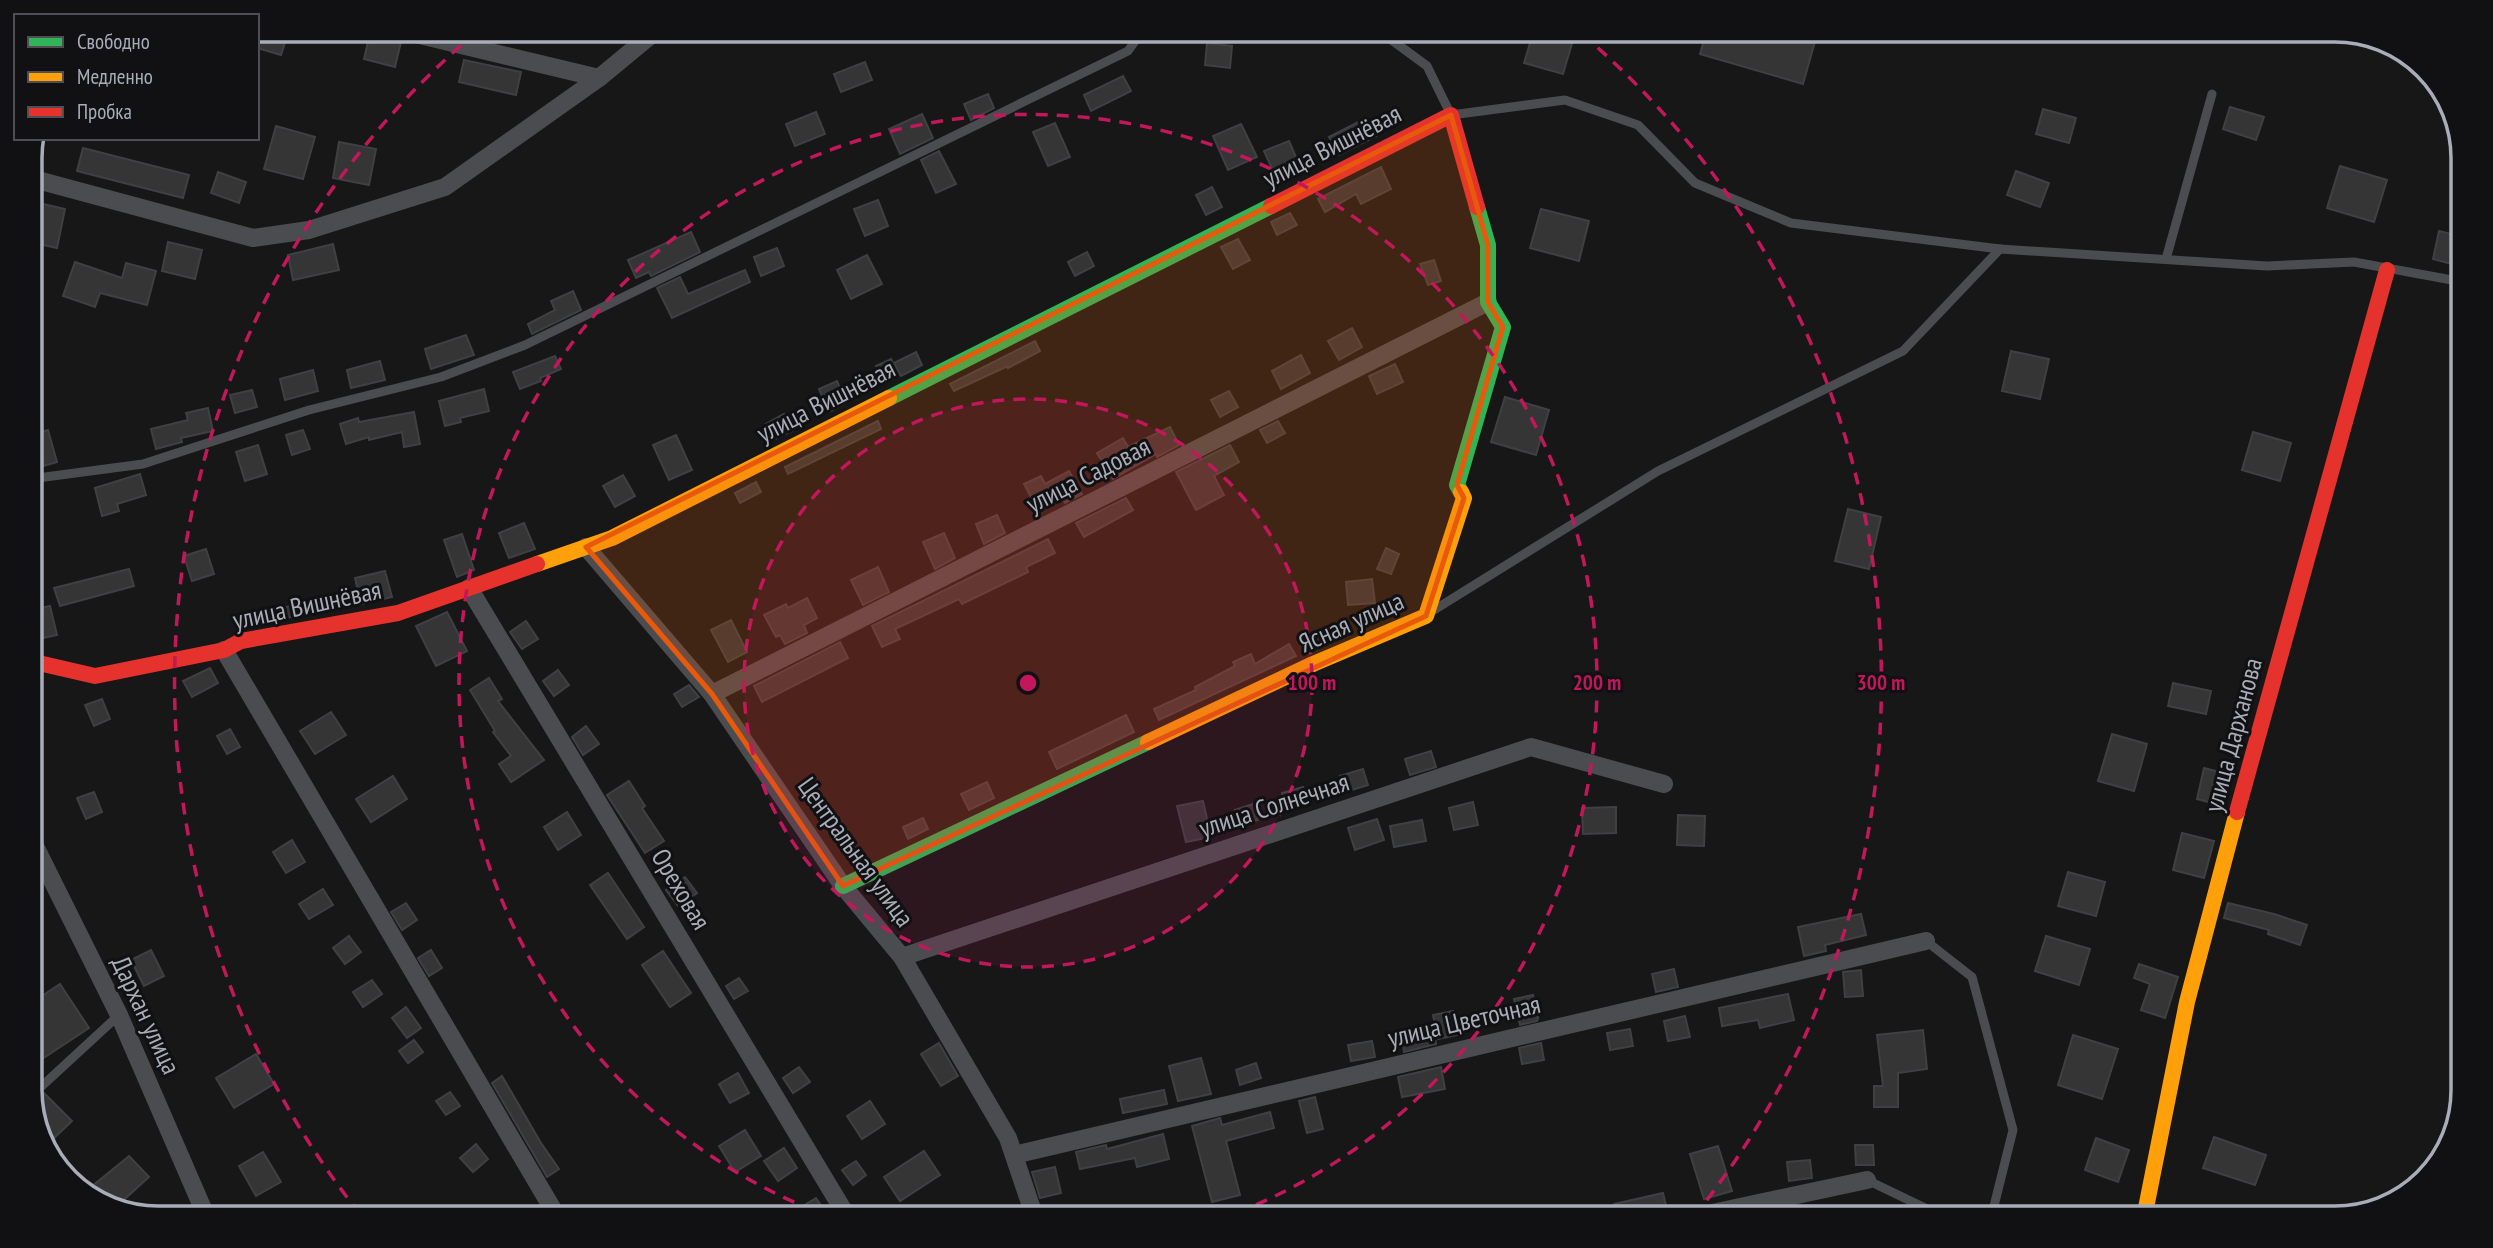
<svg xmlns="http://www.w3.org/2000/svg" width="2493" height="1248" font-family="'PT Sans Narrow',sans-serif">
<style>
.building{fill:#353536;stroke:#3f4043;stroke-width:2}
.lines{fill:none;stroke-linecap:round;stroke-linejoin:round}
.lane{stroke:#4b4c50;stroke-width:9}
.street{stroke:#4b4c50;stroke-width:18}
.fast{stroke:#30b455;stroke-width:16}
.slow{stroke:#ff9f0a;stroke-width:16}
.jam{stroke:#e5322d;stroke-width:16}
.marked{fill:#e8590c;fill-opacity:0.2;stroke:#e8590c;stroke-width:5;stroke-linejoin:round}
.ring{fill:none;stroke:#c2185b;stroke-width:3.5;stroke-dasharray:12 9}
.labels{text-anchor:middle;stroke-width:6;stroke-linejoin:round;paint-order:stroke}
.street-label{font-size:26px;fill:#a8adb8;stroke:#111113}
.rim{fill:none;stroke:#a8adb8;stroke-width:3.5}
.centre{fill:#c2185b;stroke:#111113;stroke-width:3.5}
.ring-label{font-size:21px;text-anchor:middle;font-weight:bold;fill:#c2185b;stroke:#111113;stroke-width:6;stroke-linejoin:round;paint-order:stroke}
</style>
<rect width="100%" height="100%" fill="#171717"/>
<g class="building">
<polygon points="257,30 289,30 281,55 257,48"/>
<polygon points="1534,30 1576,30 1563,74 1524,63"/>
<polygon points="1707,30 1786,30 1816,38 1803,84 1700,54"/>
<polygon points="370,33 401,42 395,67 364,59"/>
<polygon points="1207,43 1232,46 1230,68 1205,65"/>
<polygon points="464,60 521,72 516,95 459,82"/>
<polygon points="865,62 872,80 841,92 834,74"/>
<polygon points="1123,76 1131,91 1091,111 1084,95"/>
<polygon points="988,94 994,108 971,120 964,104"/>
<polygon points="2230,107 2264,117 2256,140 2223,129"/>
<polygon points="2043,109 2076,118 2069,143 2036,134"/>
<polygon points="816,112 825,134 795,146 786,124"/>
<polygon points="922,114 933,138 900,154 889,129"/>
<polygon points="1366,118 1376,136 1339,155 1329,137"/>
<polygon points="1055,123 1070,157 1048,166 1033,132"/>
<polygon points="1241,124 1257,157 1228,170 1213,136"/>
<polygon points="276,126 315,137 303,179 264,169"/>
<polygon points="1289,141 1302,171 1278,182 1264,151"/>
<polygon points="339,142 376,149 369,185 333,178"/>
<polygon points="83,148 189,175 183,198 77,171"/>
<polygon points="939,151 956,184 936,193 921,160"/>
<polygon points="2340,166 2387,180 2374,222 2327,208"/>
<polygon points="1381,167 1391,189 1361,204 1356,194 1325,212 1318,199"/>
<polygon points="2016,171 2049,183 2040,207 2007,195"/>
<polygon points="218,172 246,182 239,203 211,193"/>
<polygon points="1212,187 1222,207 1206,215 1196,195"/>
<polygon points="878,200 888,226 865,236 854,209"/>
<polygon points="30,201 65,209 57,248 30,242"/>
<polygon points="1541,209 1589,221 1579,261 1530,248"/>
<polygon points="1290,213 1297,225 1277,235 1271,222"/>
<polygon points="2439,231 2463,237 2463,267 2433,259"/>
<polygon points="691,232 700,252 651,276 649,272 636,278 628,260"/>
<polygon points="1238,239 1250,260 1233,269 1221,247"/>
<polygon points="168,242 202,250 195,279 162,271"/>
<polygon points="333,244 339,270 293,280 288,255"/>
<polygon points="777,248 784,266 761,276 754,257"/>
<polygon points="1087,252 1094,266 1075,276 1068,262"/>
<polygon points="867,255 882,284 851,299 837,270"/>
<polygon points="1434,260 1441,281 1428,285 1420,264"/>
<polygon points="75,262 122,278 126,263 156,271 147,305 100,293 95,307 63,296"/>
<polygon points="745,270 750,282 672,318 657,288 680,277 688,294"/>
<polygon points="573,291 581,310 532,334 528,324 555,310 551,301"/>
<polygon points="1352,328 1362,347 1339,360 1328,341"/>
<polygon points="466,335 474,355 431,369 425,349"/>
<polygon points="1035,341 1040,351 1008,368 1008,366 954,391 950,384"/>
<polygon points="2011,351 2049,359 2040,399 2002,391"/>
<polygon points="916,352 922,365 901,376 894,363"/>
<polygon points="1301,355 1310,373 1281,389 1272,371"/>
<polygon points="555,356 561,369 540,378 541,381 520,389 513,372"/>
<polygon points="891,359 899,375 885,383 876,366"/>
<polygon points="380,361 385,380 351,388 347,370"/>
<polygon points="1395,364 1403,382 1377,394 1369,376"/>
<polygon points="313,370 318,391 285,400 280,379"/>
<polygon points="837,381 846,403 829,412 819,389"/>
<polygon points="484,389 489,411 460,418 461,422 445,426 439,401"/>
<polygon points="252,390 257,407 235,413 230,395"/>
<polygon points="1229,391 1238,407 1220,417 1211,400"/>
<polygon points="1505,397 1549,410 1536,455 1491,442"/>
<polygon points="208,408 213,431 181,438 182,442 156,449 151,429 188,420 186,413"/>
<polygon points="414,412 420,444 404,447 402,432 369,440 369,437 346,444 340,424 358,418 359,422"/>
<polygon points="784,414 792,431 773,440 766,424"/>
<polygon points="878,421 881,429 788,474 785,467"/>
<polygon points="1278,421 1285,433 1267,443 1260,430"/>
<polygon points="1170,427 1179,445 1157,457 1156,454 1113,479 1097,453 1123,438 1128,447"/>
<polygon points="48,430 57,462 30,470 30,435"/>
<polygon points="303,430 310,449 292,455 286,435"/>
<polygon points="2253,432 2291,443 2280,481 2242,470"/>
<polygon points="676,435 692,470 669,480 653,445"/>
<polygon points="258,445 267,474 245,481 236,452"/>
<polygon points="1230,445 1239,462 1214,476 1224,495 1196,510 1176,472"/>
<polygon points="1069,471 1082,494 1065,503 1062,498 1038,510 1024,484 1041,476 1045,484"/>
<polygon points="140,474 146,495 117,504 119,511 102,516 95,488"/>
<polygon points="623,475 635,496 615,507 603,486"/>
<polygon points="756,482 761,492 740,503 735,493"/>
<polygon points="1126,498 1133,510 1084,537 1076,523"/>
<polygon points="1848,509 1881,517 1869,569 1835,561"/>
<polygon points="997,515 1005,533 984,544 976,524"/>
<polygon points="524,523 535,549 509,558 499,533"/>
<polygon points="944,533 955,558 935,569 923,542"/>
<polygon points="462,534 474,570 457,577 444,540"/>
<polygon points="1048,539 1055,553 1026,567 1028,572 962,604 959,599 895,629 900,639 882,647 872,626"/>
<polygon points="1386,548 1399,554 1391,574 1377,569"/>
<polygon points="206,549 214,574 192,581 184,556"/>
<polygon points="878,567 889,592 863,605 851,580"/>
<polygon points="129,569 134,586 60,606 54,588"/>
<polygon points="385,571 392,597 361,604 355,578"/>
<polygon points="1372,579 1375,603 1348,605 1346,582"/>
<polygon points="807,598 817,618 804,625 807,633 785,644 780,635 776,637 764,615 786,604 788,608"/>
<polygon points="295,605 298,616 244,625 243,617"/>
<polygon points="50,606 57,635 38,639 31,610"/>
<polygon points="447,612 467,651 436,666 416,626"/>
<polygon points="731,620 747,652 728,662 711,630"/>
<polygon points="526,621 538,639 522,649 510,632"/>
<polygon points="840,642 848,658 762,702 754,686"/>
<polygon points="1289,644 1296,656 1159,720 1154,709 1196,690 1195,687 1235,666 1233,662 1251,654 1255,664"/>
<polygon points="210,668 218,683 192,697 183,681"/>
<polygon points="558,670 569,685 554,696 543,681"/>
<polygon points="489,678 502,699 498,701 544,760 511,782 499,764 511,756 493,732 495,731 470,690"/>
<polygon points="2173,683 2211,691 2206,714 2168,706"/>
<polygon points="689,685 699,697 682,707 674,694"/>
<polygon points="102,699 110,719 94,726 85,705"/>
<polygon points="331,712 346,735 315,754 300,731"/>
<polygon points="1126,715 1134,732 1057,769 1049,752"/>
<polygon points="586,726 599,744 583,755 572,737"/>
<polygon points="230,729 240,747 227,754 217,736"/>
<polygon points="2112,734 2147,744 2134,791 2098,781"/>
<polygon points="1431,751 1436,767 1410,775 1405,759"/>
<polygon points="2204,768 2231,775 2223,806 2197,799"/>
<polygon points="1363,769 1368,785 1345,792 1340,776"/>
<polygon points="393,776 407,799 371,822 356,799"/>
<polygon points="629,781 645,806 642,808 664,841 645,853 607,795"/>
<polygon points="987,782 994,798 969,810 961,794"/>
<polygon points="1303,787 1308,802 1286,808 1282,793"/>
<polygon points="94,792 102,812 86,819 77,798"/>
<polygon points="1203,801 1211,837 1186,842 1177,806"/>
<polygon points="1473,802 1478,825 1454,830 1449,808"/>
<polygon points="1253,804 1258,820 1240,825 1235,810"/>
<polygon points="1616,807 1616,833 1583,834 1582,808"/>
<polygon points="567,812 581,835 558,850 544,827"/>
<polygon points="1678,815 1705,816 1704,846 1677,845"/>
<polygon points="923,818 928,829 908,839 903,827"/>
<polygon points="1377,819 1384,840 1355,850 1348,828"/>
<polygon points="1422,820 1426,841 1394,847 1390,826"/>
<polygon points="2182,833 2214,841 2204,878 2173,870"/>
<polygon points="292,840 305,862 286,873 273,852"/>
<polygon points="2068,872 2105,882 2096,916 2058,906"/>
<polygon points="608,873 644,927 627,939 590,885"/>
<polygon points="685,877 697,893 678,906 666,890"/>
<polygon points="323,889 333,905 309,919 299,904"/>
<polygon points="406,903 417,920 402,930 391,912"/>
<polygon points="2228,903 2274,914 2307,925 2300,945 2268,934 2269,930 2224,918"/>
<polygon points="1861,914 1866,935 1825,945 1826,951 1804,956 1798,927"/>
<polygon points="349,936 361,952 345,964 333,948"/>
<polygon points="2046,936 2090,949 2079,985 2035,971"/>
<polygon points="151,950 164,976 144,986 131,960"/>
<polygon points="431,950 442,968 429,976 418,958"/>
<polygon points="663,951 691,993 670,1007 642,965"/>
<polygon points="2139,964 2178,977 2165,1018 2141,1010 2150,984 2134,978"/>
<polygon points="1674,969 1678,987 1656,992 1652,974"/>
<polygon points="1861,970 1863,996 1845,997 1843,972"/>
<polygon points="739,978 748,991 734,999 726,986"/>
<polygon points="372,980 382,994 363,1007 353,992"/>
<polygon points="60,984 89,1028 30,1067 30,1048 42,1038 30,1019 30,1004"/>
<polygon points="1788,994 1794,1020 1760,1028 1758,1020 1722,1026 1719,1008"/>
<polygon points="1533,995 1538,1018 1537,1021 1520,1025 1514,999"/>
<polygon points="406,1007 421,1028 407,1038 392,1018"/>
<polygon points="1453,1011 1457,1035 1438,1039 1433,1015"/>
<polygon points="1685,1016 1690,1037 1668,1041 1664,1021"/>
<polygon points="1433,1027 1436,1044 1404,1052 1401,1032"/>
<polygon points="1630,1029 1633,1046 1610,1050 1607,1033"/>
<polygon points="1923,1030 1927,1069 1898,1073 1898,1107 1874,1107 1874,1086 1883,1086 1877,1035"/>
<polygon points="2073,1035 2118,1049 2102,1099 2058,1085"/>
<polygon points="414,1040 423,1052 408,1063 399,1051"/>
<polygon points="1372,1041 1375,1057 1351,1061 1348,1045"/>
<polygon points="939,1043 958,1076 941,1086 921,1054"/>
<polygon points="1541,1043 1544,1060 1522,1064 1519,1048"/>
<polygon points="256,1054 274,1084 234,1108 216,1078"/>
<polygon points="1201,1058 1211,1094 1178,1101 1169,1066"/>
<polygon points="1256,1063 1261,1078 1240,1085 1236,1070"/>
<polygon points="799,1067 810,1082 793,1093 783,1078"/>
<polygon points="1441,1067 1445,1089 1402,1097 1398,1077"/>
<polygon points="738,1073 749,1093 730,1103 719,1084"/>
<polygon points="502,1076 541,1143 559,1169 547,1177 492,1083"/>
<polygon points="1164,1090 1167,1104 1123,1113 1120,1099"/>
<polygon points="450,1092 460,1106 446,1115 436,1101"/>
<polygon points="44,1093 72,1121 51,1141 42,1132 32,1104"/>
<polygon points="1315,1097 1323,1129 1307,1133 1299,1101"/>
<polygon points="870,1101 885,1124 862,1139 847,1116"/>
<polygon points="1270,1112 1274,1128 1226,1141 1240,1195 1212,1202 1192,1126 1220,1118 1222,1125"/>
<polygon points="745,1130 761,1156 735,1172 719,1146"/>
<polygon points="1163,1134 1169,1159 1137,1167 1135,1158 1080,1169 1076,1152 1106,1145 1107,1149"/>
<polygon points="2214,1137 2266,1155 2255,1185 2203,1168"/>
<polygon points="2096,1138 2129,1150 2118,1182 2085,1170"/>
<polygon points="476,1144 488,1159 473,1172 460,1158"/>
<polygon points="1855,1145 1873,1145 1874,1165 1856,1165"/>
<polygon points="1718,1146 1732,1191 1704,1199 1690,1154"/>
<polygon points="784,1148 797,1168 778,1181 764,1161"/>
<polygon points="924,1151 940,1175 900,1201 884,1177"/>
<polygon points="263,1152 281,1182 256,1196 239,1166"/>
<polygon points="129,1156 149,1177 115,1208 102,1205 86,1191"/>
<polygon points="1810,1160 1812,1178 1789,1181 1787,1162"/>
<polygon points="856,1161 866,1175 853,1185 842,1170"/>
<polygon points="1055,1167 1061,1193 1040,1198 1032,1172"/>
<polygon points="1663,1193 1667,1210 1639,1216 1639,1218 1617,1218 1614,1204"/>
<polygon points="816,1198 829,1218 783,1218"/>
</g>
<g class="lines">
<g class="lane">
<polyline points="1378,30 1427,66 1451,115 1565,100 1638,125 1695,183 1791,223 2000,249"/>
<polyline points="2166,259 2212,94"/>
<polyline points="30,479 143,464 309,410 441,377 525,345 1128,51 1143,30"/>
<polyline points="1434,610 1658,471 1903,351 2000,249 2267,266 2354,262 2463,282"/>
<polyline points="1926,941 1972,977 2013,1130 1991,1218"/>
<polyline points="30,1097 119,1015"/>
<polyline points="1867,1180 1946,1218"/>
</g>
<g class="street">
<polyline points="399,30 599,78"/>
<polyline points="30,178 253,238 309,230 445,187 599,78 657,30"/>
<polyline points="586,547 712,694 843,886 902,957 1008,1138 1035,1218"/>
<polyline points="469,588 848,1218"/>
<polyline points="224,650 558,1218"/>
<polyline points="712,694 1488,302"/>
<polyline points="30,836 119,1015 207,1218"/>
<polyline points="902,957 1531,747 1664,784"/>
<polyline points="1014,1155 1926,941"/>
<polyline points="1689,1218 1867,1180"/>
</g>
<g class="fast">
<polyline points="889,398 1271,206"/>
<polyline points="1461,492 1457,485 1503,327 1488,302 1488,245 1477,207"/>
<polyline points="843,886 1148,742"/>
</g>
<g class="slow">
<polyline points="537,564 612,538 889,398"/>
<polyline points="1148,742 1313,664 1426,616 1464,498 1461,492"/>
<polyline points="2144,1218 2187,1002 2237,812"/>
</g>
<g class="jam">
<polyline points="1271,206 1451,115 1477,207"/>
<polyline points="30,661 95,676 224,650 241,641 398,613 537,564"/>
<polyline points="2237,812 2387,270"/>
</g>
</g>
<path class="marked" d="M 1451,115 L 1488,245 L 1488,302 L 1503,327 L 1457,485 L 1464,498 L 1426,616 L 843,886 L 712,694 L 586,547 Z"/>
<circle cx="1028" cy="683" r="284" fill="#c2185b" fill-opacity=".12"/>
<g class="ring">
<circle cx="1028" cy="683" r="284"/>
<path d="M833 1218A569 569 0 1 1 1223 1218"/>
<path d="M360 1214A853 853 0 0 1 474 34M1582 34A853 853 0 0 1 1696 1214"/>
</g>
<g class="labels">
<g class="street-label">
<text transform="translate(1332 146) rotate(-27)" y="9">улица Вишнёвая</text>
<text transform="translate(826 401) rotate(-27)" y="9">улица Вишнёвая</text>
<text transform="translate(1088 475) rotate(-27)" y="9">улица Садовая</text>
<text transform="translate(307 605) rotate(-12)" y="9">улица Вишнёвая</text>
<text transform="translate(1351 622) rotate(-24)" y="9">Ясная улица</text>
<text transform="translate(2233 735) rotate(-75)" y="9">улица Дарханова</text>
<text transform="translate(1274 805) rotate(-18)" y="9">улица Солнечная</text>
<text transform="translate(856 852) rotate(54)" y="9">Центральная улица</text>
<text transform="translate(681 889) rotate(59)" y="9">Ореховая</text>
<text transform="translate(146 1015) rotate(65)" y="9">Дархан улица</text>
<text transform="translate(1464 1021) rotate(-13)" y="9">улица Цветочная</text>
</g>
</g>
<path d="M0 0H2493V1248H0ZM158 42H2335A116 116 0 0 1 2451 158V1090A116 116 0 0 1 2335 1206H158A116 116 0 0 1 42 1090V158A116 116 0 0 1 158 42Z" fill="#111113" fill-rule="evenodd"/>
<path class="rim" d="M158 42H2335A116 116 0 0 1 2451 158V1090A116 116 0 0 1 2335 1206H158A116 116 0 0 1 42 1090V158A116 116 0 0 1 158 42Z"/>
<circle cx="1028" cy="683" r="10" class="centre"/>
<g class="ring-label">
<text x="1312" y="690">100 m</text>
<text x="1597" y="690">200 m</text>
<text x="1881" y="690">300 m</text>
</g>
<rect x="14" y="14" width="245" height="126" fill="#111113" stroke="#4d4f55" stroke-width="2"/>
<rect x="28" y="37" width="35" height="10" fill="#30b455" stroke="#4d4f55" stroke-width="2"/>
<text x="77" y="49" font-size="21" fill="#a8adb8">Свободно</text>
<rect x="28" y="72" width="35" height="10" fill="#ff9f0a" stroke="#4d4f55" stroke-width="2"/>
<text x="77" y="84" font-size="21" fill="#a8adb8">Медленно</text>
<rect x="28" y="107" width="35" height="10" fill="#e5322d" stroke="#4d4f55" stroke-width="2"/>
<text x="77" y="119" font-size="21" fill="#a8adb8">Пробка</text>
</svg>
